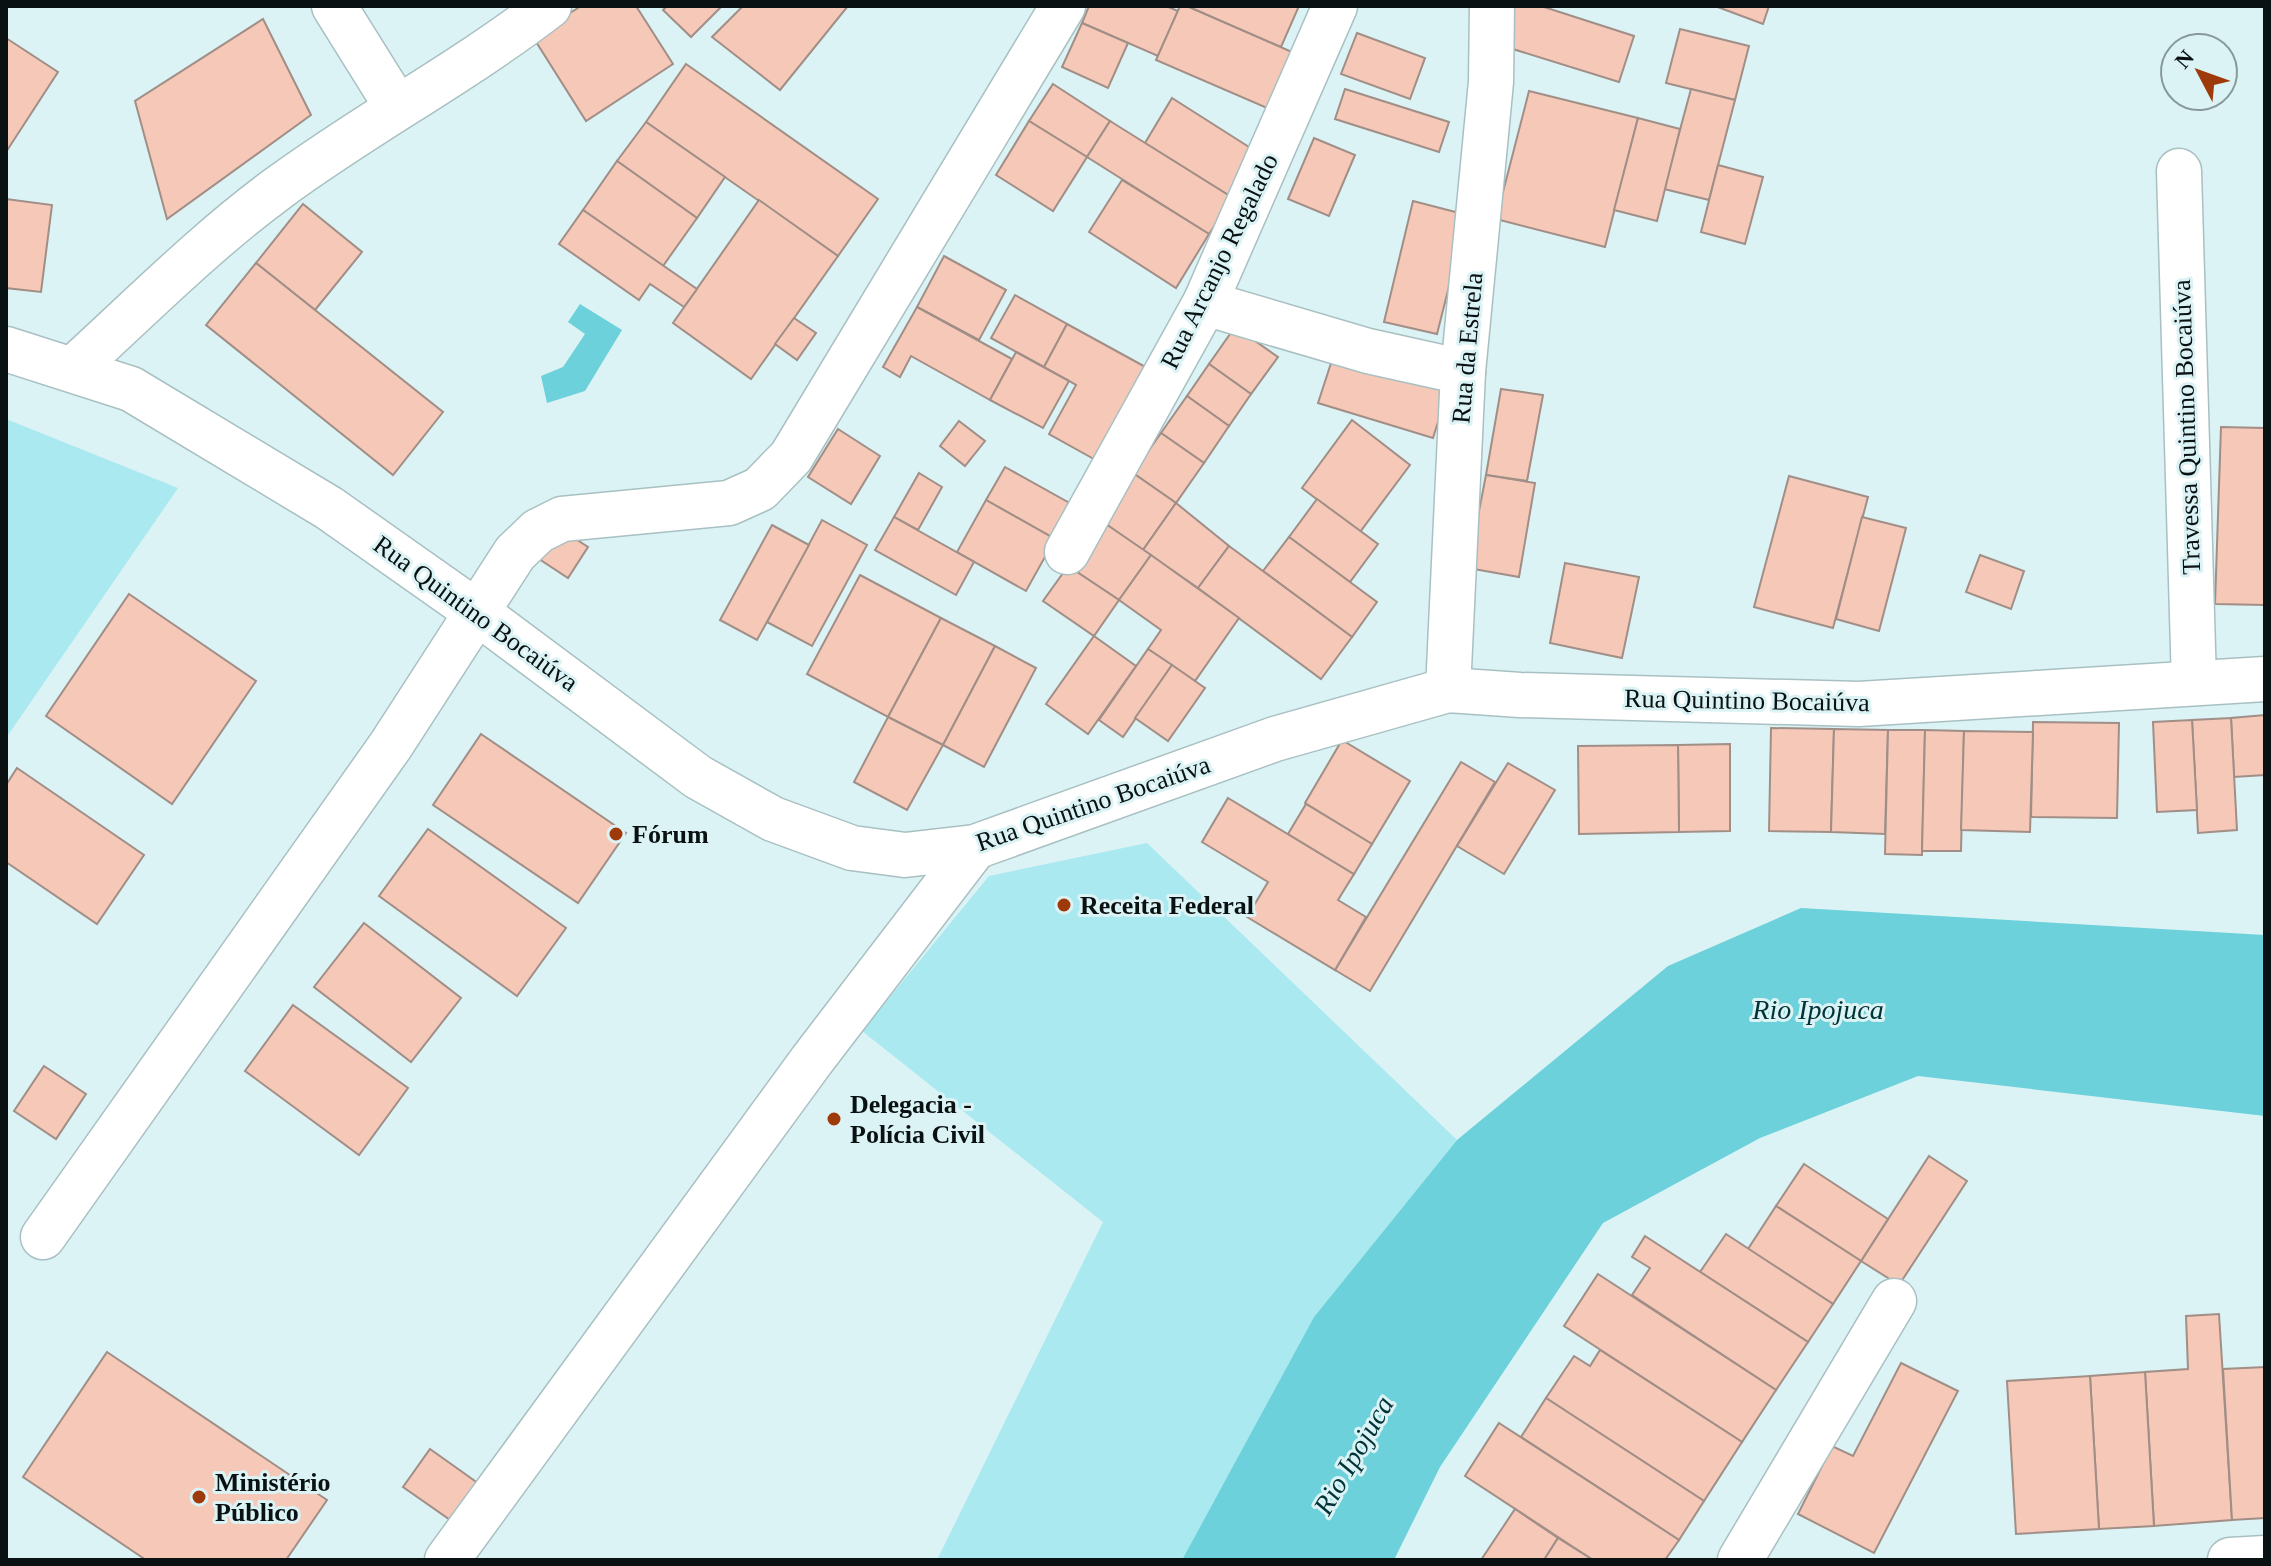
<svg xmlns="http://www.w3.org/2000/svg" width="2271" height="1566" font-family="'Times New Roman',serif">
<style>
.green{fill:#a9e9ef}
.water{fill:#6cd1da}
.building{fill:#f6c8b7;stroke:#a08e87;stroke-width:2}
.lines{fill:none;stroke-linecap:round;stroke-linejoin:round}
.minor-casing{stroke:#a9c0c2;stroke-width:47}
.major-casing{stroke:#a9c0c2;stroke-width:47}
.minor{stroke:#fff;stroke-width:44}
.major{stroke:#fff;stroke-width:44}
.poi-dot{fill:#9e3909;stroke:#dcf3f5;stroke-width:3}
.labels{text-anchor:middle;stroke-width:6;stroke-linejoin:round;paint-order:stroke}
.street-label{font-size:26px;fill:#091112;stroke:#dcf3f5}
.poi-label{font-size:26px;font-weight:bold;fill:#091112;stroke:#dcf3f5;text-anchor:start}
.water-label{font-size:28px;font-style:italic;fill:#003337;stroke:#dcf3f5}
</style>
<rect width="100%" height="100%" fill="#dcf3f5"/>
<g class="green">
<polygon points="6,419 178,488 6,738"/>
<polygon points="1147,843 1457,1140 1314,1317 1182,1560 937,1560 1103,1222 862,1031 989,876"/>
</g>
<g class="water">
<polygon points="580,304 622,330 585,391 547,403 541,376 563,367 585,334 568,322"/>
<polygon points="1801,908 2265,935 2265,1116 1918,1076 1760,1138 1603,1223 1440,1467 1394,1560 1182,1560 1314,1317 1457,1140 1668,966"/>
</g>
<g class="building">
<polygon points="581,6 636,6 673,64 586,121 533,37"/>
<polygon points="667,6 722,6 691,37 663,10"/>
<polygon points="743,6 848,6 780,90 712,37"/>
<polygon points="1089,6 1166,6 1178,11 1158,56 1082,23"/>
<polygon points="1180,6 1187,6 1292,52 1267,108 1156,60"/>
<polygon points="1187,6 1299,6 1281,47"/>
<polygon points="1513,6 1541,6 1634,36 1619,82 1500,45"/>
<polygon points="1715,6 1769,6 1763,24"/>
<polygon points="263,19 311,115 167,219 135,101"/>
<polygon points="1082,23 1128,43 1108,88 1062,67"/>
<polygon points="1680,29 1749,46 1735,100 1666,83"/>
<polygon points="1357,33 1425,58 1410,99 1341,74"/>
<polygon points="6,38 58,72 8,149 6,147"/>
<polygon points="686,64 878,199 838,256 646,122"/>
<polygon points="1053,84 1110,121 1087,157 1029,121"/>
<polygon points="1345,89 1449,122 1439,152 1335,119"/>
<polygon points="1691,89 1735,100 1709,200 1664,189"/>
<polygon points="1529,91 1638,118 1605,247 1496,219"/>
<polygon points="1172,98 1260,154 1233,198 1145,143"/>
<polygon points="1638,118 1680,129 1657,221 1614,210"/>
<polygon points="1029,121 1087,157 1053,211 996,175"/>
<polygon points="1110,121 1233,198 1209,234 1087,157"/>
<polygon points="646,122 725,177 697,218 617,161"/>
<polygon points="1314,138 1355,155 1329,216 1288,199"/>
<polygon points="617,161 697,218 663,266 583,210"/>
<polygon points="1718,165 1763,177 1745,244 1701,232"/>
<polygon points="1122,180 1209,234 1176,288 1089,232"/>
<polygon points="6,199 52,205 41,292 6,288"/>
<polygon points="759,200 838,256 751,379 673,323"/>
<polygon points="1413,201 1467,215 1437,334 1384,322"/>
<polygon points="303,204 362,252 315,310 256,263"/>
<polygon points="583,210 697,289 684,307 650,284 639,300 559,244"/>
<polygon points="944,256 1006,290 979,340 917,307"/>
<polygon points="256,263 443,412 393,475 206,325"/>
<polygon points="1015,295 1067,324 1044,367 991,338"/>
<polygon points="917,307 1012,359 990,400 911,356 900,377 883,367"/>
<polygon points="794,318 816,333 797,360 775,344"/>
<polygon points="1067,324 1151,370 1101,463 1049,434 1076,385 1044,367"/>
<polygon points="1235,327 1278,357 1251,394 1209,364"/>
<polygon points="1016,352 1069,381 1043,428 990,400"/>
<polygon points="1334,354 1448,390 1433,438 1318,403"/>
<polygon points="1209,364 1251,394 1229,426 1187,396"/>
<polygon points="1501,389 1543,395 1527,481 1486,475"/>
<polygon points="1187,396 1229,426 1204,463 1161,433"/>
<polygon points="1352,420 1410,465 1360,532 1302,488"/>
<polygon points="959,421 985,441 965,466 940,446"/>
<polygon points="2221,427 2265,428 2265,605 2215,604"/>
<polygon points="838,429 880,456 851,504 808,477"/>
<polygon points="1161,433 1204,463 1176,503 1133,473"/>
<polygon points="1005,467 1075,506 1055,539 986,500"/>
<polygon points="919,473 942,487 918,530 894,517"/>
<polygon points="1133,473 1176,503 1143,550 1100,520"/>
<polygon points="1486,475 1535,483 1519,577 1468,568"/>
<polygon points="1789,476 1868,497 1833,628 1754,607"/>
<polygon points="1317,499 1378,544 1350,582 1289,537"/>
<polygon points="986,500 1055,539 1026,591 957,552"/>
<polygon points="1176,503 1229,546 1198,588 1143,550"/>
<polygon points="894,517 974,562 956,595 875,550"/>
<polygon points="1862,517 1906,528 1879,631 1836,619"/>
<polygon points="822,520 867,545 812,646 767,622"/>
<polygon points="1100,520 1151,555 1119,600 1068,566"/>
<polygon points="772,525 809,545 757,640 720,620"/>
<polygon points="556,526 588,547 568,578 536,557"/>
<polygon points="1289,537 1377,602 1352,637 1263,571"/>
<polygon points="1229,546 1352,637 1321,679 1198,588"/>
<polygon points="1151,555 1239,618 1195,681 1148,649 1161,630 1119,600"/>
<polygon points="1980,555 2024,571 2011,609 1966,592"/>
<polygon points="1565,563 1639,577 1622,658 1550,643"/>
<polygon points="1068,566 1119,600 1094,636 1043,601"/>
<polygon points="860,575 941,618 888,717 807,674"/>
<polygon points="129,594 256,681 172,804 46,716"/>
<polygon points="941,618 995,646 943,745 888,717"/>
<polygon points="1094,636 1136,666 1088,734 1046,704"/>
<polygon points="995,646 1036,668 984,767 943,745"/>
<polygon points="1148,649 1172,665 1123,737 1099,720"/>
<polygon points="1172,665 1205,688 1168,741 1135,718"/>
<polygon points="2265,715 2265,775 2234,777 2231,718"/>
<polygon points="888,717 943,745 907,810 854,782"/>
<polygon points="2231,718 2237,830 2198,833 2192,720"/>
<polygon points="2192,720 2197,810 2157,812 2153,722"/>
<polygon points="2033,722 2119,723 2117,818 2031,817"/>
<polygon points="1771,728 1834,729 1831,832 1769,831"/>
<polygon points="1834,729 1888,730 1885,834 1831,832"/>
<polygon points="1888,730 1925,730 1922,855 1885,854"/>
<polygon points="1925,730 1964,731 1961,851 1922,851"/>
<polygon points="1964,731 2033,732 2030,832 1961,830"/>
<polygon points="481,734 626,833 578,903 433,805"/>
<polygon points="1342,740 1410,781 1372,844 1305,803"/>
<polygon points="1730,744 1730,831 1679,832 1678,745"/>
<polygon points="1678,745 1679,832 1579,834 1578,746"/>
<polygon points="1461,762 1495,782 1370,991 1335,970"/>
<polygon points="1508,763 1555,790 1504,874 1457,846"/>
<polygon points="17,768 144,855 97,924 6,862 6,785"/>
<polygon points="1228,798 1354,874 1338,900 1366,917 1335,970 1247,917 1268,882 1202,842"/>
<polygon points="1306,804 1372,844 1354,874 1288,834"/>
<polygon points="428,829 566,928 517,996 379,896"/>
<polygon points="364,923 461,998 411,1062 314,987"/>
<polygon points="293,1005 408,1088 359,1155 245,1071"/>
<polygon points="44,1066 86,1094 56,1139 14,1111"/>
<polygon points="1929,1156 1967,1181 1899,1285 1861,1261"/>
<polygon points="1804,1164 1888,1219 1861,1261 1776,1206"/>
<polygon points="1776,1206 1861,1261 1833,1304 1748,1249"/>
<polygon points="1726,1234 1833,1304 1808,1342 1700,1272"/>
<polygon points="1645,1236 1808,1342 1776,1390 1632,1295 1650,1268 1632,1257"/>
<polygon points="1598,1274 1776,1390 1742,1442 1564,1326"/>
<polygon points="2219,1314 2232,1520 2154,1526 2145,1372 2188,1369 2186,1316"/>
<polygon points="1600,1350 1742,1442 1704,1501 1546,1398 1574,1356 1590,1366"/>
<polygon points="107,1352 327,1500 286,1560 146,1560 23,1477"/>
<polygon points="1901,1363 1958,1391 1874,1553 1798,1514 1832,1446 1853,1456"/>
<polygon points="2265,1367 2265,1518 2232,1520 2223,1369"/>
<polygon points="2145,1372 2154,1526 2099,1529 2090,1376"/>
<polygon points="2090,1376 2099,1529 2016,1534 2007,1381"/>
<polygon points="1546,1398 1704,1501 1679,1540 1521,1437"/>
<polygon points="1499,1423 1679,1540 1665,1560 1593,1560 1465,1476"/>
<polygon points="430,1449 482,1486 456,1524 403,1487"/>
<polygon points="1515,1509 1558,1538 1544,1560 1481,1560"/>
<polygon points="1558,1538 1593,1560 1544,1560"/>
</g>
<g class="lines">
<g class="minor-casing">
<g id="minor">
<polyline points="334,6 397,107"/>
<polyline points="2179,171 2194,683"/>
<polyline points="1205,303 1368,351 1463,372"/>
<path d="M 73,369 C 140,308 204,243 277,189 C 365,124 462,73 549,6"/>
<polyline points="1067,552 1205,303 1335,6"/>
<polyline points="1448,690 1463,372 1491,82 1492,6"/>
<polyline points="43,1237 391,745 515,553 538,531 562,519 729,503 760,489 791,457 1063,6"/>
<polyline points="447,1560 812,1060 975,847"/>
<polyline points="1740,1560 1894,1301"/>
</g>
</g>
<g class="major-casing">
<g id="major">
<polyline points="6,349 131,389 329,508 478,613 698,777 773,819 852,848 905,855 975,847 1275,739 1448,690 1520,695 1859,704 2265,679"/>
<polyline points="2230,1560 2265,1558"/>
</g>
</g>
<use href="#minor" class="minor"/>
<use href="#major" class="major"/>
</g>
<g class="poi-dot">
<circle cx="616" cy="834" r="8"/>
<circle cx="1064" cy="905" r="8"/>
<circle cx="834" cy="1119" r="8"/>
<circle cx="199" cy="1497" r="8"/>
</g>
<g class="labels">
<g class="street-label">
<text transform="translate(1219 261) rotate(-64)" y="9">Rua Arcanjo Regalado</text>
<text transform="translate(1467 348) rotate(-85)" y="9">Rua da Estrela</text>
<text transform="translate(2186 427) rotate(-92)" y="9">Travessa Quintino Bocaiúva</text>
<text transform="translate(476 613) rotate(36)" y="9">Rua Quintino Bocaiúva</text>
<text transform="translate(1747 700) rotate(1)" y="9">Rua Quintino Bocaiúva</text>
<text transform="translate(1093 803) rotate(-19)" y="9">Rua Quintino Bocaiúva</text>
</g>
<g class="poi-label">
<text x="632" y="843">Fórum</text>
<text x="1080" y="914">Receita Federal</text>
<text x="850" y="1113">Delegacia -<tspan x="850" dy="30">Polícia Civil</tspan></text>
<text x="215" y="1491">Ministério<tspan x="215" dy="30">Público</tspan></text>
</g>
<g class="water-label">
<text x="1818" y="1019">Rio Ipojuca</text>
<text transform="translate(1353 1455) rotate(-60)" y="10">Rio Ipojuca</text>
</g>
</g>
<rect width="2271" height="1566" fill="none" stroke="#091112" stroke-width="16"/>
<g transform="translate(2199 72) rotate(311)"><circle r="38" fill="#dcf3f5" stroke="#88999a" stroke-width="2"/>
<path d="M0-6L14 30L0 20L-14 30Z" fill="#9e3909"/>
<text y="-12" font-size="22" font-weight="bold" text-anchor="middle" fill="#091112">N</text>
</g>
</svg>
